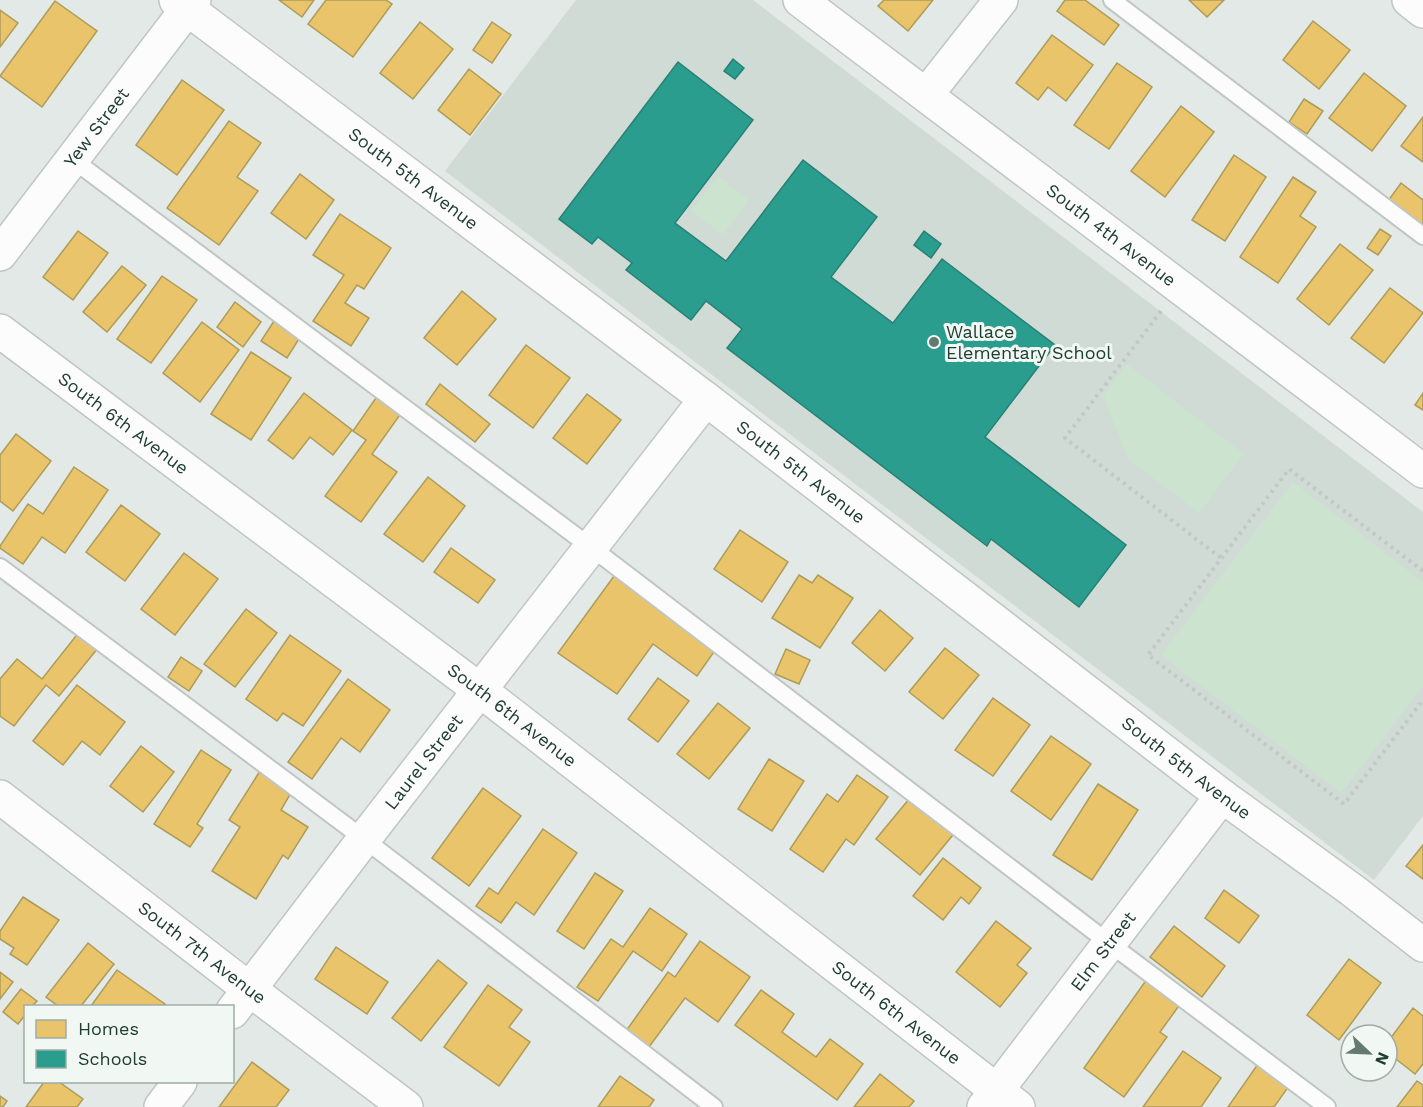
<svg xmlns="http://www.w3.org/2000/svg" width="1423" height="1107" font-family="'Work Sans',sans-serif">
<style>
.built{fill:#d0dbd5}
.green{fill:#cbe3cf}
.homes{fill:#e9c46a;stroke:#ad9c59;stroke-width:1.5}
.schools{fill:#2a9d8f;stroke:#278073;stroke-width:1.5}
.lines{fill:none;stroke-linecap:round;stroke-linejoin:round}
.lane-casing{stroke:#c0c6c3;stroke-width:20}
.street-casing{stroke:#c0c6c3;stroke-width:36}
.path{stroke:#c0cac4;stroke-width:4;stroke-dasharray:3 4.5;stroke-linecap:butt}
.lane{stroke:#fbfcfb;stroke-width:16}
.street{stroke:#fbfcfb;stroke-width:33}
.poi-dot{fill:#647970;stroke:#f1f8f3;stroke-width:2}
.labels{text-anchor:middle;stroke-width:6;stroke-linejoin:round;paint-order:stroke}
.street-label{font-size:18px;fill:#203d31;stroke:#f1f8f3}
.poi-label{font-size:18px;fill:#203d31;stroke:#f1f8f3;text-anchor:start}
</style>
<rect width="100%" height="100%" fill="#e3e9e6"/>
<polygon class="built" points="576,0 753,0 1423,512 1423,816 1374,880 445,171"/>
<g class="green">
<polygon points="718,176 749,200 723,235 691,211"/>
<polygon points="1127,364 1244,454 1199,513 1129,460 1103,396"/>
<polygon points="1293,482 1423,582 1423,686 1341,793 1161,655"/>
</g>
<g class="homes">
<polygon points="279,0 314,0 302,17"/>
<polygon points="326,0 386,0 392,4 353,57 308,24"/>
<polygon points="884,0 933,0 908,31 878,6"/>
<polygon points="1065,0 1085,0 1119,25 1104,45 1057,11"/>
<polygon points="1189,0 1224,0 1207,17"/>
<polygon points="55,1 97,31 42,107 0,76"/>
<polygon points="0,10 18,23 0,47"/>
<polygon points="1313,21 1350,50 1319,89 1283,60"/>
<polygon points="420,22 453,49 413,99 380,73"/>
<polygon points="492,22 511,35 492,63 473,50"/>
<polygon points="1052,35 1093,65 1066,101 1048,87 1038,100 1016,83"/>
<polygon points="1117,63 1152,87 1109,149 1074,125"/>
<polygon points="469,69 501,94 470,135 438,110"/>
<polygon points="1364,73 1406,106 1372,151 1329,118"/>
<polygon points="182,80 224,110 177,175 136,145"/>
<polygon points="1304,99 1323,111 1307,134 1289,122"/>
<polygon points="1181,106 1214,132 1165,197 1131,171"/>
<polygon points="1423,117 1423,162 1401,146"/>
<polygon points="229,121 261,143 237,177 258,191 219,245 167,208"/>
<polygon points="1234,155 1266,177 1225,241 1192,220"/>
<polygon points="300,174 334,200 306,239 271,213"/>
<polygon points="1293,177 1316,192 1300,216 1316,227 1278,283 1240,257"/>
<polygon points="1401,183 1423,200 1423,233 1385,205"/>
<polygon points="340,214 391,248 364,289 357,285 345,303 369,318 351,346 313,321 344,275 313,255"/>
<polygon points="1380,229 1391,236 1378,255 1367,248"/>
<polygon points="78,231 108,253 73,300 43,277"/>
<polygon points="1340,244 1373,270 1329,325 1297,299"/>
<polygon points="122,266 146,285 107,332 83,312"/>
<polygon points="162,276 197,300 151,363 117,339"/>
<polygon points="1390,288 1423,313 1384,363 1351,338"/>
<polygon points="462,291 496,319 457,365 424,338"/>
<polygon points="235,302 261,322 243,347 217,327"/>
<polygon points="276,318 302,334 287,358 261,341"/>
<polygon points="202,322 239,350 200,402 163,373"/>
<polygon points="526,345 570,378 533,428 489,395"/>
<polygon points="251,352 291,378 251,440 211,414"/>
<polygon points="440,384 490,424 475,442 426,404"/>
<polygon points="304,393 352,430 333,455 310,437 293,459 268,440"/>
<polygon points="1423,393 1423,410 1415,405"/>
<polygon points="587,394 621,420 587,464 553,438"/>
<polygon points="378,395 402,412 372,454 397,472 361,522 325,496 366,440 353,431"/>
<polygon points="16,434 51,461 13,511 0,501 0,455"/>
<polygon points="74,467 108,490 65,553 42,537 23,564 0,548 0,546 28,504 43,514"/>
<polygon points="428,477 465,506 423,562 384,534"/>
<polygon points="121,505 160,534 125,581 86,552"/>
<polygon points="740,530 788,562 762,602 714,569"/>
<polygon points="451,548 495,580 478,603 434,572"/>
<polygon points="184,553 218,579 175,635 141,609"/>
<polygon points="799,575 812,583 818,575 853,598 820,648 772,618"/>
<polygon points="614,576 716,649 697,676 653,644 617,694 558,653"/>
<polygon points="246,609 277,633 235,687 204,664"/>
<polygon points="880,610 913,638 885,671 852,643"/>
<polygon points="79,632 98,648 59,696 46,685 14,726 0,716 0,679 17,659 42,679"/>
<polygon points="290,635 341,671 303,726 283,713 277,721 246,699"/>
<polygon points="945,648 979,675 943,719 909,692"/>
<polygon points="786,649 810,660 799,684 775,674"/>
<polygon points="181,657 202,671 189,691 168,677"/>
<polygon points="658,678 689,701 658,742 628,719"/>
<polygon points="348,679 390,710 360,752 341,738 312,779 288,762"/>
<polygon points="77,685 125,722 100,755 82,741 63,765 33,741"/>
<polygon points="993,698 1030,725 993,776 955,750"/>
<polygon points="718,703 750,728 709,779 677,754"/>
<polygon points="1051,736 1091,764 1051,820 1011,791"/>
<polygon points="141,746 174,772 143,812 110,786"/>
<polygon points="201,750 231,770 197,824 203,828 190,847 154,824"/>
<polygon points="769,759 804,781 772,831 738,809"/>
<polygon points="260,771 292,791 281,810 308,827 288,859 283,855 256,899 212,871 240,827 229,820"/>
<polygon points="857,775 888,797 854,845 846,839 823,872 790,849 827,794 838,802"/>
<polygon points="1098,784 1138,810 1092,880 1053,855"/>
<polygon points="483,788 521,816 469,886 432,858"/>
<polygon points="914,793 957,830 920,875 876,839"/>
<polygon points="543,829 577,853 534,915 516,902 501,923 476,906 489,888 498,894"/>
<polygon points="1423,845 1423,879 1406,866"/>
<polygon points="943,858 981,888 969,904 961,897 943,920 913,896"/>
<polygon points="595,873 623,891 584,949 557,931"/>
<polygon points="1224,890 1259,916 1239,943 1205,918"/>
<polygon points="23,897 59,920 27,965 10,954 14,948 0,939 0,931"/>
<polygon points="650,908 687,934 662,971 633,951 598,1001 577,987 611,939 623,947"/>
<polygon points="996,921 1031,948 1017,965 1027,973 1000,1007 956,972"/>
<polygon points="1174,926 1225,966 1202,997 1150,957"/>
<polygon points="700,941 750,977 718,1022 685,998 649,1047 626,1031 668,972 675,977"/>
<polygon points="88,943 114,964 81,1006 58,1006 46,997"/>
<polygon points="336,947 388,982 367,1014 315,979"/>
<polygon points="1349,959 1381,983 1339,1040 1307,1015"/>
<polygon points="438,960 467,983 421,1041 392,1018"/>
<polygon points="117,970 165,1004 163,1006 91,1006"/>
<polygon points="0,972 13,982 0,999"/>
<polygon points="1147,979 1181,1003 1160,1032 1167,1037 1124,1097 1084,1068"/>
<polygon points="488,985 522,1010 509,1027 530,1042 499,1086 444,1047"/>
<polygon points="21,989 37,1001 32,1006 26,1006 26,1014 18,1024 3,1012"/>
<polygon points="761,990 794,1014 782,1032 816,1057 830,1039 863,1064 837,1100 735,1025"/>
<polygon points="1413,1008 1423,1016 1423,1064 1415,1074 1387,1052 1387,1043"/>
<polygon points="1183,1051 1221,1078 1201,1107 1143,1107"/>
<polygon points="252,1062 289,1090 276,1107 219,1107"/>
<polygon points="1258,1064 1289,1086 1274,1107 1228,1107"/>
<polygon points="880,1074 914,1101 909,1107 854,1107"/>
<polygon points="620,1076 654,1100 649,1107 598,1107"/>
<polygon points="1417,1081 1423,1085 1423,1107 1397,1107"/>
<polygon points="44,1082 59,1082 83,1099 77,1107 26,1107"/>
<polygon points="0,1096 7,1101 3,1107 0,1107"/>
</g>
<g class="schools">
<polygon points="733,59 744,68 735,79 724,71"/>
<polygon points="678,62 753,120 675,223 726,261 803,160 877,217 831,277 893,323 942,259 1055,345 985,437 1126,545 1079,607 991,539 987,546 727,348 742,329 706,301 691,320 626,270 632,263 598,237 592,244 559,219"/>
<polygon points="924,231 941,244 931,258 914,245"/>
</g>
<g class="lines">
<g class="lane-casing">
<g id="lane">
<polyline points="1112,0 1423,236"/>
<polyline points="72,159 592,548 1109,943 1327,1107"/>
<polyline points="0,567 364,839 714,1107"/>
</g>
</g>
<g class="street-casing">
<g id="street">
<path id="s1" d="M 176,0 L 706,399 L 1222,796 L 1352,890 L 1423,945"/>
<path id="s2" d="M 800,0 L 1423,471"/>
<polyline points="1409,0 1423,11"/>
<polyline points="926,95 1001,0"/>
<path id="s3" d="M 0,254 L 194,0"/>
<path id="s4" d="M 0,331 L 481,691 L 1018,1107"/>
<path id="s5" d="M 0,797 L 249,989 L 406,1107"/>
<path id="s6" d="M 232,1012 L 364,839 L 706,399"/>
<polyline points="161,1107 180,1082"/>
<path id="s7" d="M 984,1107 L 1222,796"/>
</g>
</g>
<g class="path">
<polyline points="1161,311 1065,438 1221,558"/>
<polyline points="1423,571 1289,469 1148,655 1344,804 1423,700"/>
</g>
<use href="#lane" class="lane"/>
<use href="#street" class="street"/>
</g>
<circle class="poi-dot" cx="934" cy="342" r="6"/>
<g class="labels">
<g class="street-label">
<text dy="6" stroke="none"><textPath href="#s3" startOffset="159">Yew Street</textPath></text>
<text dy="6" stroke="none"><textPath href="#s1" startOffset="297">South 5th Avenue</textPath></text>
<text dy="6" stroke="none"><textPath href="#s2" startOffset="390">South 4th Avenue</textPath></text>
<text dy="6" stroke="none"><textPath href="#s4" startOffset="154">South 6th Avenue</textPath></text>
<text dy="6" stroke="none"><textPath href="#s1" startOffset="783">South 5th Avenue</textPath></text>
<text dy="6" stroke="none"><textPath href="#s4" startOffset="640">South 6th Avenue</textPath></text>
<text dy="6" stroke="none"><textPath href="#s6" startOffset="315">Laurel Street</textPath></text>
<text dy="6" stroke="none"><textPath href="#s1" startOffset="1269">South 5th Avenue</textPath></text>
<text dy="6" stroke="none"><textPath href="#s7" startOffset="196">Elm Street</textPath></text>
<text dy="6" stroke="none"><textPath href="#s5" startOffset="255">South 7th Avenue</textPath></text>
<text dy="6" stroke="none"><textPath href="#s4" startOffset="1126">South 6th Avenue</textPath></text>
</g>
<g class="poi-label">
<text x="946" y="338">Wallace<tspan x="946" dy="21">Elementary School</tspan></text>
</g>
</g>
<rect x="24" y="1005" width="210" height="78" fill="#f1f8f3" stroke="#9dada5" stroke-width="1.5"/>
<rect x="36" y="1020" width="30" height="18" fill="#e9c46a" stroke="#9dada5" stroke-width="1.5"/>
<text x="78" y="1035" font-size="18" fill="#203d31">Homes</text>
<rect x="36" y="1050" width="30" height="18" fill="#2a9d8f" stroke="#9dada5" stroke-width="1.5"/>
<text x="78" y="1065" font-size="18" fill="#203d31">Schools</text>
<g transform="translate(1369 1053) rotate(113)"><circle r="28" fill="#f1f8f3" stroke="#9dada5" stroke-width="1.5"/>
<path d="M0-4.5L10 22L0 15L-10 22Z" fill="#647970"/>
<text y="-9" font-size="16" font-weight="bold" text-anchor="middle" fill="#203d31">N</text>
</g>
</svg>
